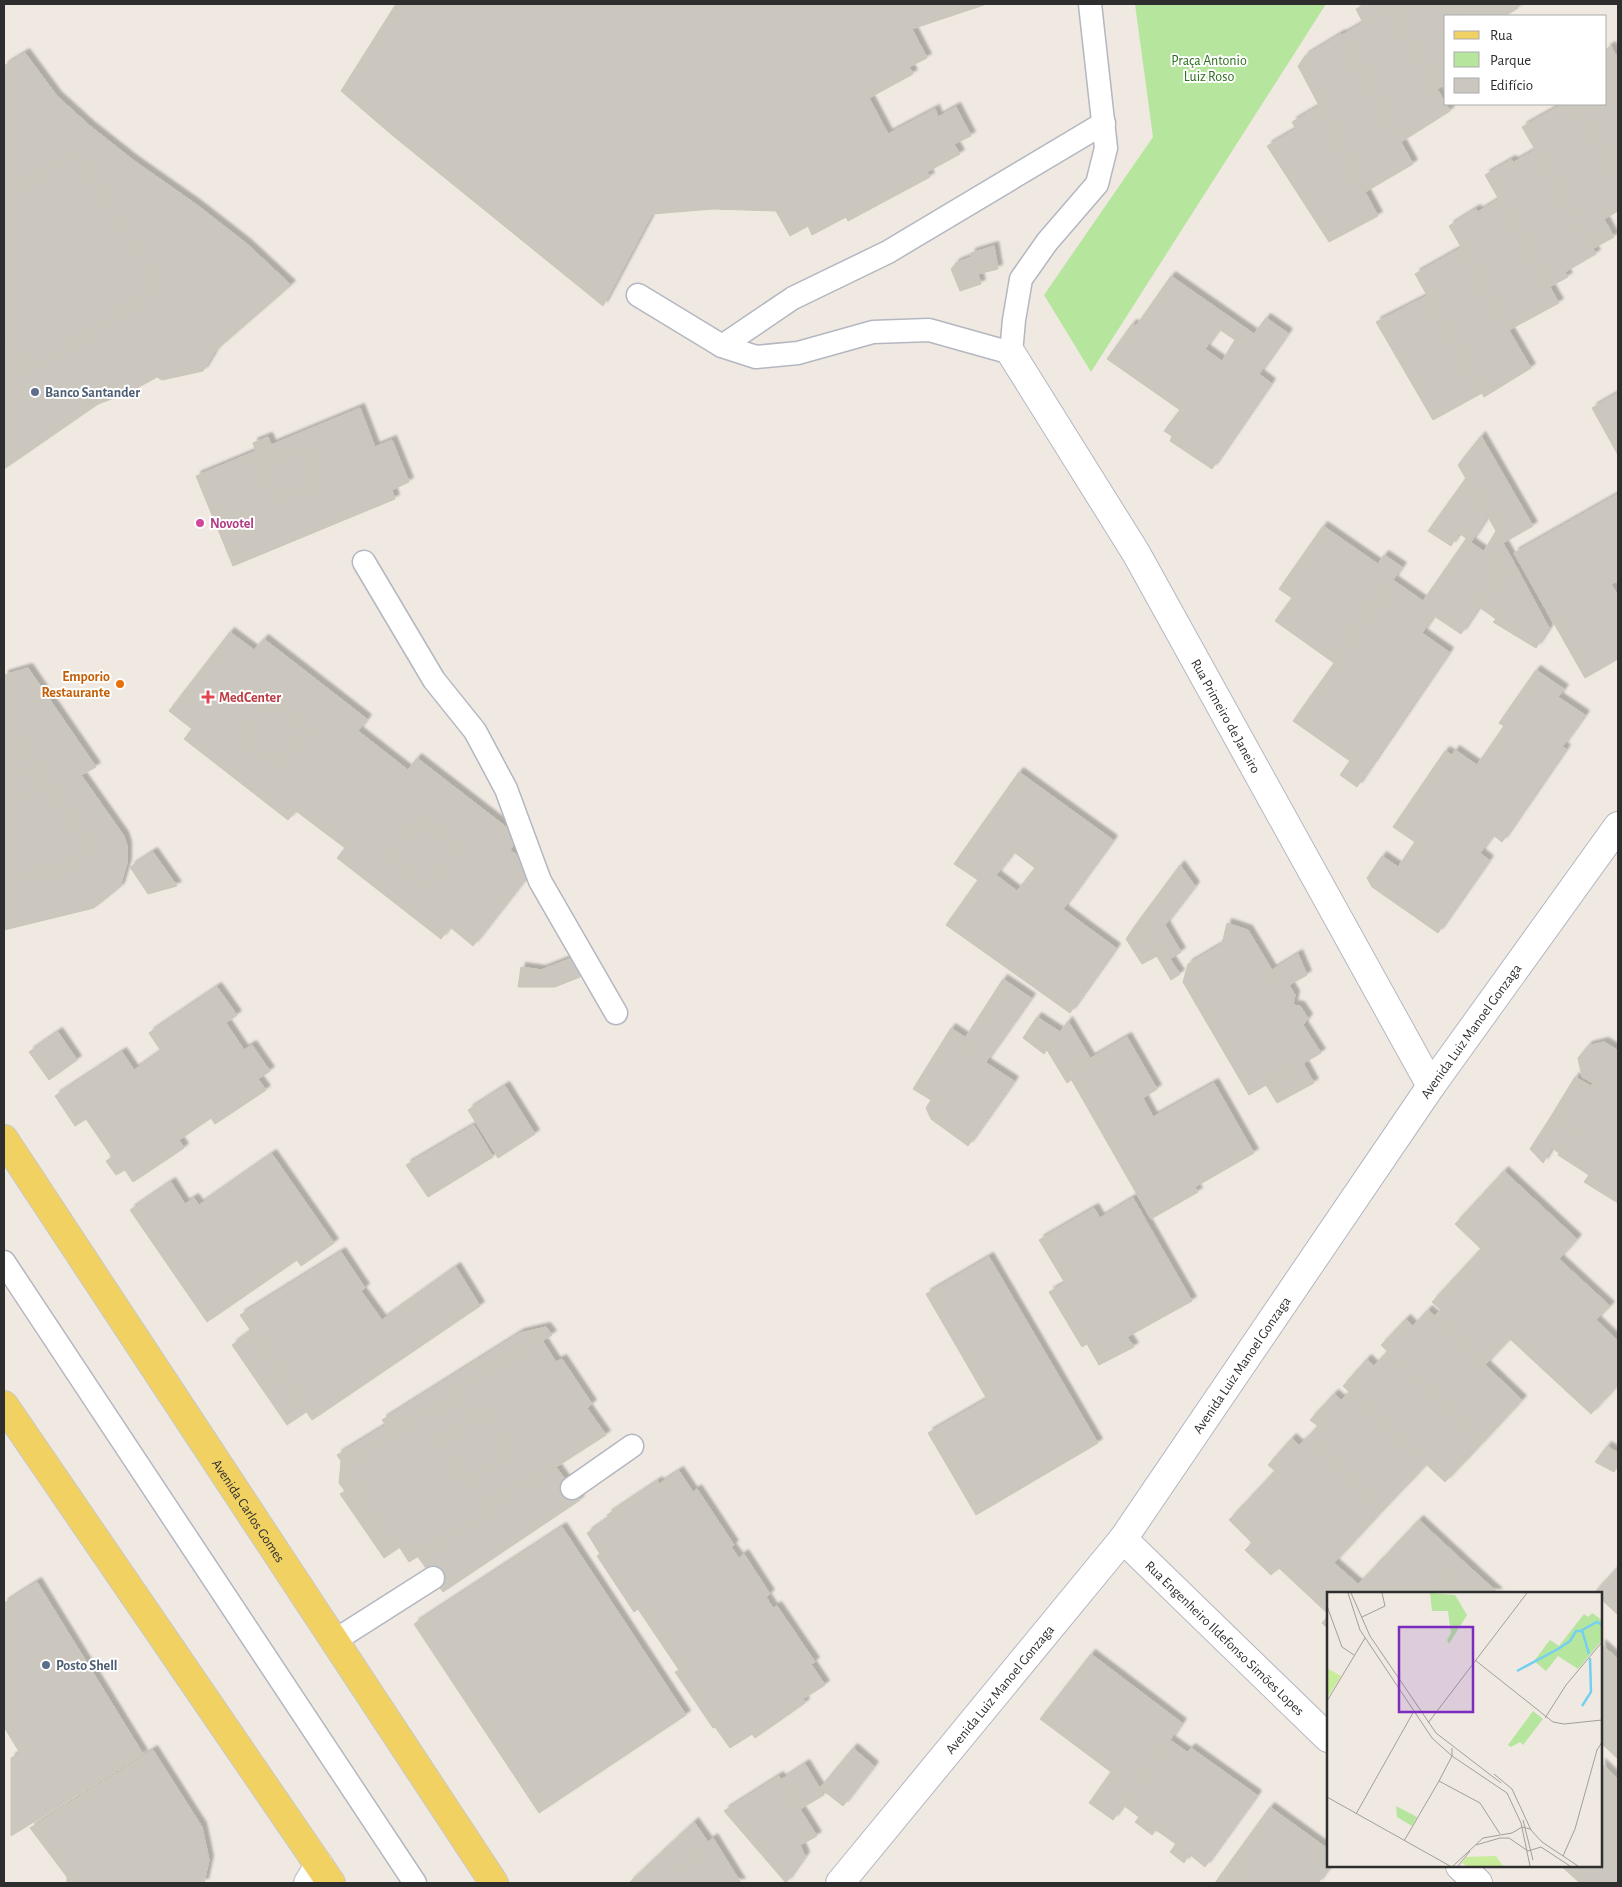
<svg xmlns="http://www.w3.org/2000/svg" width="1622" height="1887" font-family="'Alegreya Sans',sans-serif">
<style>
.green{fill:#b6e59e}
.building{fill:#cbc7bf;stroke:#cbc5ba;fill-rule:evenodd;filter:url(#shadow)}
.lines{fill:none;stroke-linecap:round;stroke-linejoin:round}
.lane-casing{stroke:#b4b7c1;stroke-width:25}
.street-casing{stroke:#b4b7c1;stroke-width:30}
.secondary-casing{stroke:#b4b7c1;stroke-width:30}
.primary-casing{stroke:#c9c9c9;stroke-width:30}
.lane{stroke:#fff;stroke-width:22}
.street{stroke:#fff;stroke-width:28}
.secondary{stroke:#fff;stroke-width:28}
.primary{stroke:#f2d163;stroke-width:28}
.service-dot{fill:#5c6f8a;stroke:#fff;stroke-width:2}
.hotel-dot{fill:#d1479c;stroke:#fff;stroke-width:2}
.food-dot{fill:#e8710a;stroke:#fff;stroke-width:2}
.health-dot{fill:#e0444e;stroke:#fff;stroke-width:2}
.labels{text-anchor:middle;stroke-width:4;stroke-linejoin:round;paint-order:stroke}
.park-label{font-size:14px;fill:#2c6e1b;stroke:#fff}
.service-label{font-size:14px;font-weight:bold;fill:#4e5e75;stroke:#fff;text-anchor:start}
.hotel-label{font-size:14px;font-weight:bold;fill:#b23c85;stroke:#fff;text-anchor:start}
.food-label{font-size:14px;font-weight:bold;fill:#c56008;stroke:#fff;text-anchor:end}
.health-label{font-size:14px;font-weight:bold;fill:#be3a42;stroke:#fff;text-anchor:start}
.street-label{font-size:14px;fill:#2e2e2e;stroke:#fff}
.inset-river{fill:none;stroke:#75cff0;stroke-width:2.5}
.inset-road{fill:none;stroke:#a29e99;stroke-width:1}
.view{fill:#7b2cbf;fill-opacity:0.15;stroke:#7b2cbf;stroke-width:2.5}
.inset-edge{fill:none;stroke:#2e2e2e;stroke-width:2.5}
</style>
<defs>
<filter id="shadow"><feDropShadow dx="4.5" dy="-4.5" stdDeviation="1" flood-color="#0004"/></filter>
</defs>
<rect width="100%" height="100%" fill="#efe9e1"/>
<polygon class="green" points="1135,4 1326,4 1091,372 1044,295 1153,137"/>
<g class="building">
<polygon points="396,4 987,4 912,29 927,58 909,67 913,74 869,98 888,134 935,109 938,117 956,107 971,136 954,144 960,154 927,172 930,177 848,221 846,217 812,235 808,226 790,236 776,211 713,209 652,214 603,306 392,135 341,91"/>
<polygon points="1366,4 1387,4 1450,111 1401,142 1342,35 1363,23 1356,9"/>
<polygon points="1387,4 1451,4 1458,16 1446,16 1446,84 1437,89"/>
<polygon points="1451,4 1516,4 1518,8 1505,16 1458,16"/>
<polygon points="1341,34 1413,164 1365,192 1298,66 1305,56"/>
<polygon points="1611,46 1618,59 1618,179 1576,104 1606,104 1606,49"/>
<polygon points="25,53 57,96 90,126 133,160 197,205 247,244 291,285 215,351 203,371 162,380 157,377 130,392 98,404 4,469 4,66"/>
<polygon points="1563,104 1576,104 1618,179 1618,211 1604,219 1614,237 1592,249 1522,127"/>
<polygon points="1319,106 1378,216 1329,242 1267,146 1296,129 1292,122"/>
<polygon points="1535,150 1596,254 1565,272 1568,277 1549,287 1485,175 1511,160 1514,162"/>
<polygon points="75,153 161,288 29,371 4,331 4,198"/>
<polygon points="1499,199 1559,303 1509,330 1449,226 1476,209 1478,212"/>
<polygon points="994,246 998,269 978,274 981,284 960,291 951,269 956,263 971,257 971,253"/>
<polygon points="1461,248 1531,368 1484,397 1415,274"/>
<path d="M 1171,276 L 1254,334 L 1266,318 L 1288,333 L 1259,374 L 1271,383 L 1212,469 L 1170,441 L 1172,436 L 1164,431 L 1180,410 L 1107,359 L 1132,324 L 1136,326 ZM 1219,329 L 1235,340 L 1222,361 L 1205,349 Z"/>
<polygon points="1427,296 1482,393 1433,420 1376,322"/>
<polygon points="1618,393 1618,455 1592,408"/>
<polygon points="360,408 375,447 392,440 409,482 392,490 395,499 233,566 196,476 256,451 253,443 268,437 271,445"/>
<polygon points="1481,436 1533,526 1503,543 1458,465"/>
<polygon points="268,437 277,458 303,448 319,485 276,502 253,443"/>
<polygon points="1466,478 1488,516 1471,542 1459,533 1451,546 1428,531"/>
<polygon points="1618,494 1618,581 1611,584 1618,596 1618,659 1585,678 1514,553"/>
<polygon points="1323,526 1378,564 1384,555 1402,567 1334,663 1275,621 1292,598 1279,589"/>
<polygon points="1496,531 1512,559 1506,567 1484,551"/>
<polygon points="1466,539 1506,567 1461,634 1434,616 1422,633 1449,652 1357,787 1340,775 1350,761 1293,721 1393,580 1423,601"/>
<polygon points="1512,559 1549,628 1536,648 1493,622 1496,619 1479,607"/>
<polygon points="230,632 254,650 264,639 367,719 358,731 408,770 417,758 519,837 510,850 534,868 473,946 450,927 441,939 337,858 345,848 296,811 288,820 184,739 192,729 169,711"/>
<polygon points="28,668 96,767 81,775 124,836 127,846 127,863 120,887 94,908 4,930 4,675"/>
<polygon points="1536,670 1564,689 1558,697 1585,715 1562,747 1566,749 1502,842 1493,835 1480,853 1489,860 1438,933 1372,887 1367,878 1382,856 1398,867 1415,842 1393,827 1445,751 1452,755 1455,750 1477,765 1504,726 1499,723"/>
<polygon points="270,699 307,729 277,768 239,737"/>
<polygon points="4,714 91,847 66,862 68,866 47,878 40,868 28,877 4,887"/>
<polygon points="15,754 37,788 8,807 4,800 4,761"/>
<path d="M 1019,772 L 1113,840 L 1063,909 L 1116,948 L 1070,1013 L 946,925 L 978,880 L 954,864 ZM 1014,852 L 1035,868 L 1017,891 L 996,875 Z"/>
<polygon points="422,819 458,849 427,887 390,857"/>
<polygon points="153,852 177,886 148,894 130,867"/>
<polygon points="1180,865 1195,886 1165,925 1181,952 1170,959 1180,974 1171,980 1137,923"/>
<polygon points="1137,923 1157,956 1142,964 1126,939"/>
<polygon points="1227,923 1248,930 1281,985 1289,985 1295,995 1293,1005 1300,1006 1308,1018 1303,1025 1321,1053 1249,1095 1183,982 1188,964 1222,944"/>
<polygon points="1298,954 1307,975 1289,985 1281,985 1272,970"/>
<polygon points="572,958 580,977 555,987 518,987 521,967 541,970"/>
<polygon points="1003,979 1031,998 985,1063 960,1046"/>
<polygon points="217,987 237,1015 226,1023 244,1050 252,1045 270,1071 258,1079 266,1090 215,1124 211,1118 179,1140 184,1148 133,1182 125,1170 116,1175 106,1161 112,1157 86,1119 75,1126 55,1096 122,1052 134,1070 161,1051 149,1033"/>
<polygon points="1037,1017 1060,1032 1044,1054 1023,1038"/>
<polygon points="1068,1021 1090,1058 1067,1072 1071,1080 1067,1083 1047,1050"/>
<polygon points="951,1028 966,1038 960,1046 1014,1081 968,1146 931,1119 926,1108 931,1100 913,1089"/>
<polygon points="58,1032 77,1060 49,1080 29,1052"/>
<polygon points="1127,1037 1157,1089 1143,1098 1153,1117 1214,1083 1254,1153 1195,1187 1198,1192 1151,1219 1067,1072"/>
<polygon points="1604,1042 1617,1050 1618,1055 1618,1203 1584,1182 1589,1175 1558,1155 1573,1132 1550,1118 1575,1077 1591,1086 1593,1083 1582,1077 1578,1058 1588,1046"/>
<polygon points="1303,1063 1314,1083 1277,1103 1266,1085"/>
<polygon points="505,1086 535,1134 498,1158 468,1110"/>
<polygon points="1550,1118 1573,1132 1559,1153 1552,1148 1543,1163 1530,1149"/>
<polygon points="474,1125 493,1157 428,1197 406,1165"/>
<polygon points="272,1154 334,1243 301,1266 297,1260 207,1322 130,1210 171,1182 185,1204 194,1198 199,1205"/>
<polygon points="1504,1171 1577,1239 1559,1259 1610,1306 1596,1320 1618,1341 1618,1385 1591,1414 1510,1339 1485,1365 1434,1316 1441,1310 1432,1302 1481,1249 1455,1224"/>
<polygon points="1133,1198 1192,1301 1127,1337 1134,1347 1099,1365 1087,1344 1082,1347 1049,1292 1065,1283 1039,1240 1094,1208 1100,1218"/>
<polygon points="341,1252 365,1288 361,1291 382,1320 456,1267 480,1306 312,1420 240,1315"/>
<polygon points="989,1257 1098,1443 976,1515 928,1433 987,1399 926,1294"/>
<polygon points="1428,1310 1522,1400 1484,1441 1386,1353 1388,1352 1381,1345 1406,1319 1413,1326"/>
<polygon points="546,1327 552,1335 542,1341 540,1337 461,1388 464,1392 427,1415 425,1412 344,1465 362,1492 358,1494 389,1542 394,1539 400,1547 384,1558 340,1494 345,1491 339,1483 341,1461 337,1455 386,1425 382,1420 520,1333"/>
<polygon points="251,1331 306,1412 287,1425 232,1345"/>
<polygon points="540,1337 556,1362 562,1359 592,1404 587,1408 606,1435 525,1487 522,1483 488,1504 491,1510 409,1562 394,1539 389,1542 358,1494 362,1492 344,1465 425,1412 427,1415 464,1392 461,1388"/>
<polygon points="1386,1353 1484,1441 1445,1482 1343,1386 1367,1359 1374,1366"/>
<polygon points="1350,1392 1427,1464 1382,1511 1308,1437 1318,1426 1310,1420 1334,1394 1341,1400"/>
<polygon points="482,1412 509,1453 466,1482 438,1441"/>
<polygon points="1308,1437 1382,1511 1334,1563 1358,1584 1350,1593 1328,1593 1328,1614 1279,1568 1271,1575 1245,1550 1252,1543 1229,1520 1275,1471 1268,1465 1292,1438 1299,1445"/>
<polygon points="1607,1446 1618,1453 1618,1466 1614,1472 1595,1462"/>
<polygon points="556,1467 580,1500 443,1592 418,1557 491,1510 488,1504 522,1483 525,1487"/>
<polygon points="679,1471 693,1492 697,1489 734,1545 731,1547 739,1558 744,1554 770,1594 766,1597 773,1608 777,1606 815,1662 811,1664 825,1685 803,1699 805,1703 755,1738 752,1734 730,1748 715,1727 713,1728 675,1672 679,1670 638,1609 634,1612 597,1556 600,1554 587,1533 609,1518 607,1515 658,1481 659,1484"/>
<polygon points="1419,1520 1462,1560 1436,1593 1350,1593"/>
<polygon points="562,1527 686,1715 539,1813 414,1624"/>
<polygon points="1462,1560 1498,1593 1436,1593"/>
<polygon points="1618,1567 1618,1615 1601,1599 1601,1593 1594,1593"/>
<polygon points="37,1582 143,1754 11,1836 11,1758 20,1753 4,1727 4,1603"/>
<polygon points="1328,1616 1328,1629 1322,1623"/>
<polygon points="1601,1644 1618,1659 1618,1759 1601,1743"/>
<polygon points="1091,1654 1182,1723 1113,1820 1089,1803 1111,1772 1040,1719"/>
<polygon points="1170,1740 1187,1752 1191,1748 1257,1795 1205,1867 1189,1854 1184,1863 1170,1852 1176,1844 1156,1830 1152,1835 1135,1822 1139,1817 1123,1805"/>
<polygon points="853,1748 874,1766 843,1806 820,1788"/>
<polygon points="153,1750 202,1827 209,1860 204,1883 67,1883 67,1877 30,1828"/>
<polygon points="1601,1763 1618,1779 1618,1880 1615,1883 1580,1883 1561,1866 1601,1866"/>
<polygon points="805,1764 824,1795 800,1809 781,1780"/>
<polygon points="779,1776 817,1836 800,1845 805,1856 786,1883 724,1811"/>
<polygon points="1270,1807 1328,1849 1330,1866 1318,1883 1230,1883 1243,1865 1233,1858"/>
<polygon points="694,1822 708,1842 664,1883 629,1883"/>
<polygon points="713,1838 741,1883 664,1883 708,1842"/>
<polygon points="1233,1858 1243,1865 1230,1883 1215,1883"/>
</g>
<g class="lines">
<g class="lane-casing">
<g id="lane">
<polyline points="638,295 722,346 756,357 798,353 873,332 929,330 1011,353 1014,320 1021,279 1047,242 1097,184 1106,148 1090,4"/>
<polyline points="722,346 793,298 888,252 1104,123"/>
<polyline points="364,562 434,680 475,731 506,789 540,881 616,1013"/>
<polyline points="4,1262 415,1883"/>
<polyline points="572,1488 632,1446"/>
<polyline points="334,1641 433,1578"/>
</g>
</g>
<g class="street-casing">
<g id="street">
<path id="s1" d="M 1011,353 L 1136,553 L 1431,1086"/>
<path id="s2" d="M 1123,1539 L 1328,1738"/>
<polyline points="1460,1866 1478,1883"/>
</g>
</g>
<g class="secondary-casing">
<g id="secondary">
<polyline points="308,1883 319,1865"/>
<path id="s3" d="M 840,1883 L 1123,1539 L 1431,1086 L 1618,826"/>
</g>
</g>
<g class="primary-casing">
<g id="primary">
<path id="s4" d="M 4,1139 L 494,1883"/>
<polyline points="4,1405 331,1883"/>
</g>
</g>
<use href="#lane" class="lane"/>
<use href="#street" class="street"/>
<use href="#secondary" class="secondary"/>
<use href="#primary" class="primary"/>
</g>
<g class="service-dot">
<circle cx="35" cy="392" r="5"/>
<circle cx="46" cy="1665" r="5"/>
</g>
<circle class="hotel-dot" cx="200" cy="523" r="5"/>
<circle class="food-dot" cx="120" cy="684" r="5"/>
<path class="health-dot" d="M205.5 689.5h5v5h5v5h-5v5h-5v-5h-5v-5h5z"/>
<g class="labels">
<g class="park-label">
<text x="1209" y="65">Praça Antonio<tspan x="1209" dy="16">Luiz Roso</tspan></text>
</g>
<g class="service-label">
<text x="45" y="397">Banco Santander</text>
<text x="56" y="1670">Posto Shell</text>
</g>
<g class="hotel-label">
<text x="210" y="528">Novotel</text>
</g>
<g class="food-label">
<text x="110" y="681">Emporio<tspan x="110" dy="16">Restaurante</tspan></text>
</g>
<g class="health-label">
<text x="219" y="702">MedCenter</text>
</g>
<g class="street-label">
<text dy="5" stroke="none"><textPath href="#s1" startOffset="422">Rua Primeiro de Janeiro</textPath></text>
<text dy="5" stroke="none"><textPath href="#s3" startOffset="1061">Avenida Luiz Manoel Gonzaga</textPath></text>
<text dy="5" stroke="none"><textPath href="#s3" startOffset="656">Avenida Luiz Manoel Gonzaga</textPath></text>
<text dy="5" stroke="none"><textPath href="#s4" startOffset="445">Avenida Carlos Gomes</textPath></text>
<text dy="5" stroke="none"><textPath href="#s2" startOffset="142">Rua Engenheiro Ildefonso Simões Lopes</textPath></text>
<text dy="5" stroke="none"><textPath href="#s3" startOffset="251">Avenida Luiz Manoel Gonzaga</textPath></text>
</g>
</g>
<g transform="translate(1327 1592)">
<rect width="275" height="275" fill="#efe9e1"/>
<path d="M 103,1 L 128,3 L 140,23 L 122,52 L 120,48 L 124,41 L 121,19 L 105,19 ZM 265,21 L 275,28 L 275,48 L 251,77 L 231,64 L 219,79 L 207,69 L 223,48 L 232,54 L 257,22 L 261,25 ZM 206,119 L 216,127 L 196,153 L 193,150 L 184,155 L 181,153 ZM 69,214 L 90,225 L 85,234 L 70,225 Z" fill="#b6e59e"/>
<path d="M 0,76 L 14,84 L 0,106 ZM 169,264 L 176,274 L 140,274 L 135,271 L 139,265 Z" fill="#c9ec9a"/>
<path class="inset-river" d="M 262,62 L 255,38 L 270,30 L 275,33M 190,79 L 231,57 L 243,49 L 249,39 L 255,39M 255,114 L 264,100 L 263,66"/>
<path class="inset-road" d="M 21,1 L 33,38 L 105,146 L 125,164 L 180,201 L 194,231 L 203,274M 24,1 L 43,44 L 109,141 L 174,191M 0,14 L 15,55 L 27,63M 35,25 L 58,14 L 55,1M 148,68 L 226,130 L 237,132 L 275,128M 0,109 L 38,46M 218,126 L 239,93 L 275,50M 101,131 L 200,1M 167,182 L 185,197 L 204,238M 112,189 L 153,211 L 173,242M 0,205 L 123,274M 29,222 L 87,119M 196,228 L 206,268M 77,249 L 112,189 L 125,164 L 125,156M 149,253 L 173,246 L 182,246 L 201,259 L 214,255 L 243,274M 236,264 L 248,237 L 270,158 L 275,150M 126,274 L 156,246 L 185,241 L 195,235 L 203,237 L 215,250 L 251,274M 131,274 L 143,259"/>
<path class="view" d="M 72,35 L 146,35 L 146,120 L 72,120 Z"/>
<rect width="275" height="275" class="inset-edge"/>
</g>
<rect width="1622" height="1887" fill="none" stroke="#2e2e2e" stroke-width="10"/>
<rect x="1444" y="15" width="162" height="90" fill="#ffffff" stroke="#ababab"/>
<rect x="1454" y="31" width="25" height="8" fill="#f2d163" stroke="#ababab"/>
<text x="1490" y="40" font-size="15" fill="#2e2e2e">Rua</text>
<rect x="1454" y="52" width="25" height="15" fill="#b6e59e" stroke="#ababab"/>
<text x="1490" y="65" font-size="15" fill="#2e2e2e">Parque</text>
<rect x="1454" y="78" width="25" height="15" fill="#cbc7bf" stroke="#ababab"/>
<text x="1490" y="90" font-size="15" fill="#2e2e2e">Edifício</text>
</svg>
